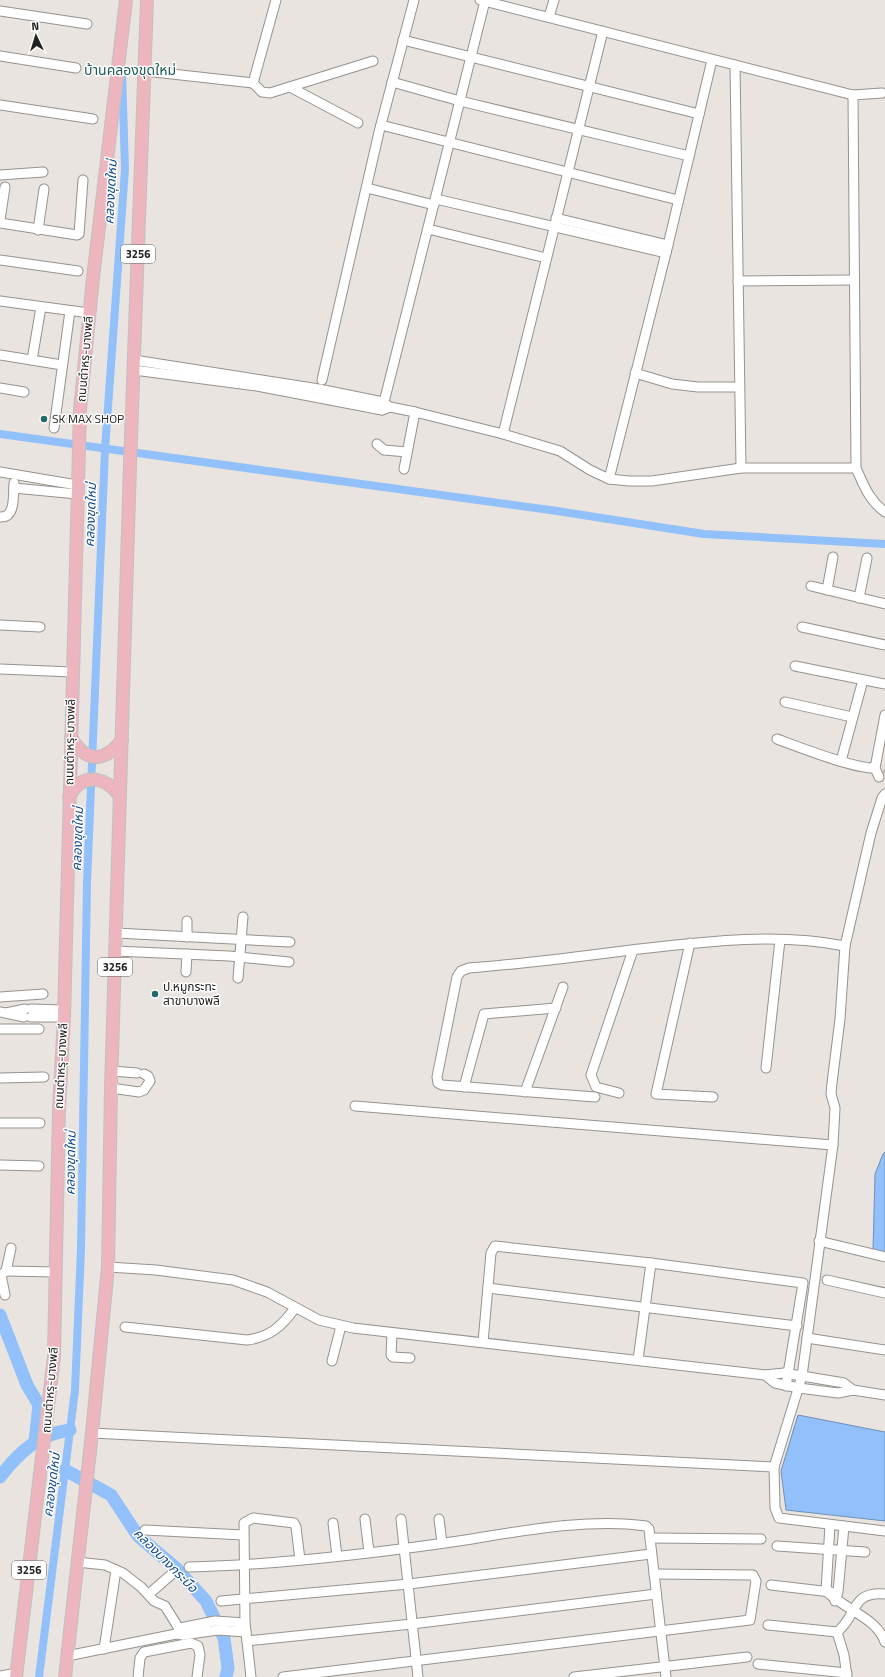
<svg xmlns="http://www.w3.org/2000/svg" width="885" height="1677" font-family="'Titillium Web','Noto Sans Thai',sans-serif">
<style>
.water{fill:#92c0fa;stroke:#7090b8}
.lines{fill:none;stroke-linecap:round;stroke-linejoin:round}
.canal{stroke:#92c0fa;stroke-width:8}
.river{stroke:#92c0fa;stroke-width:13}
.minor-tunnel{stroke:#c1bdb9;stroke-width:9;stroke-dasharray:9 4.5;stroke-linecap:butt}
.minor-casing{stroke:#96928d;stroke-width:11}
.major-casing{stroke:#c1c1c0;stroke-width:14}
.minor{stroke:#fff;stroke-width:9}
.major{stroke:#edb6be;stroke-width:12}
.poi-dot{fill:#1e6a6b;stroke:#fff;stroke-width:1.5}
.labels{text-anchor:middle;stroke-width:3;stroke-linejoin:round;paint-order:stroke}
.shield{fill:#fff;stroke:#646462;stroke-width:1}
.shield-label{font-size:11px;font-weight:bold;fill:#22211f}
.street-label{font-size:12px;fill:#22211f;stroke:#fff}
.poi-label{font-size:12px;fill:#22211f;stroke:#fff;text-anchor:start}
.water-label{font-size:13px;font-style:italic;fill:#0e4989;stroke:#fff}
.quarter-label{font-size:14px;fill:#205b5b;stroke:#fff}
</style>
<rect width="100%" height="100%" fill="#e9e4df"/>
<g class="water">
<polygon points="885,1152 885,1253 873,1250 875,1174 883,1154"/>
<polygon points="798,1415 885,1432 885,1521 786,1510 781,1471"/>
</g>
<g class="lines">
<g class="canal">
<polyline points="0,434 557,511 704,534 885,544"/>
<polyline points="39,1677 75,1390 81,1249 87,883 105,449 125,169 122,71"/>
</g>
<g class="river">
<polyline points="0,1315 27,1385 39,1405 35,1441"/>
<polyline points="65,1470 111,1495 138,1536 177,1569 206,1601 224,1638 228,1668 226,1677"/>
<path d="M 0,1477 C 19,1452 39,1434 70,1430"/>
</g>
<polyline class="minor-tunnel" points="883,771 885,772"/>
<g class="minor-casing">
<g id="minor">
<polyline points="480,0 853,95 882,93"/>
<polyline points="0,11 87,24"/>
<polyline points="549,17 554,0"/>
<polyline points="403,40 699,114"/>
<polyline points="0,56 76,68"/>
<polyline points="735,65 741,468"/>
<polyline points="145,71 253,83 276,0"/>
<polyline points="392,82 460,101 689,156"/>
<polyline points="253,83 262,92 270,93 373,61"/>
<polyline points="290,87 358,123"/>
<polyline points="853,95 856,468"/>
<polyline points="0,105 93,119"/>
<polyline points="381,125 678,200"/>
<polyline points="0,175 43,172"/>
<polyline points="367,188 434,205"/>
<polyline points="436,199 666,253"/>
<polyline points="556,218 668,245"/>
<polyline points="0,220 5,187"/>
<polyline points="0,223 77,235 79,234 83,180"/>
<polyline points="428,229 546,258"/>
<polyline points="38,230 44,189"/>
<polyline points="0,260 78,271"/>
<polyline points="738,281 854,280"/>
<polyline points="0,301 89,313"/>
<polyline points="0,355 62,365"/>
<polyline points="32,360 41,307"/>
<polyline points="134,360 319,389 383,402 387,405"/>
<path d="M 134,370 L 257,386 L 382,410 L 390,407 L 415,412 L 503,434 L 560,451 L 590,470 L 609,479 L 629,481 L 652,481 L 741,468 L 856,468 C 864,486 869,500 885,512"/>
<polyline points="635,373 672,384 698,387 739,387"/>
<polyline points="322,380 379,132 414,0"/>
<polyline points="0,388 24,392"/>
<polyline points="382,410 485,1"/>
<polyline points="54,428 70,311"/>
<polyline points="503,434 603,31"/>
<polyline points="377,444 384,450 407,452"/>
<polyline points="404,469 415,412"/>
<polyline points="0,472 77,485"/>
<polyline points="609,479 668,245 712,60"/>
<polyline points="14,488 77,494"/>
<path d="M 0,517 C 16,518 13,495 14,483"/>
<polyline points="811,586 885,604"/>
<polyline points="827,590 833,557"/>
<polyline points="859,598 867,558"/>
<polyline points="0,625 40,627"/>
<polyline points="802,627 885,645"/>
<polyline points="795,666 885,684"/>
<polyline points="0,669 72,672"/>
<polyline points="785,702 852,717"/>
<path d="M 777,739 C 799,747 854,769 875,768"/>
<polyline points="841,761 863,680"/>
<polyline points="879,777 875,768 885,715"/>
<polyline points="885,794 882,798 871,833 845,946 840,1019 832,1083 831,1094 835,1108 833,1145 802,1376 774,1467 775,1508 779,1518 885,1531"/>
<polyline points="116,933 290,942"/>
<polyline points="187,937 187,921"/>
<polyline points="690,943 656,1094 713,1097"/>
<polyline points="115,951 229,956 289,962"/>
<polyline points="186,972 187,954"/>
<polyline points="238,978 243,917"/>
<polyline points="0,997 43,994"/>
<polyline points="31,1009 64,1010"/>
<polyline points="0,1012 24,1017"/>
<polyline points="6,1013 25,1009"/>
<polyline points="31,1017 64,1017"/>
<polyline points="0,1029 39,1029"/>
<polyline points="766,1068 780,940"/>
<polyline points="112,1071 137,1073"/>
<polyline points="0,1078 44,1077"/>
<polyline points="464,1087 484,1014 556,1008"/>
<polyline points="111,1088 139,1092 144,1090 150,1081 148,1076 144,1074"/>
<polyline points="525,1092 563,987"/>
<polyline points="619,1093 596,1087 591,1075 633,950"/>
<path d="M 595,1097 L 442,1085 L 438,1083 L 437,1077 L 457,977 L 461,971 L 469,968 C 523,964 577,957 631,950 C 701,942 775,932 845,946"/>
<polyline points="355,1106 833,1145"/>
<polyline points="0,1123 40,1123"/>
<polyline points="0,1165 39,1166"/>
<polyline points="819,1241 885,1257"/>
<polyline points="108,1267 156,1270 233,1280 267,1292 319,1320 353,1328 765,1375 784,1373 844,1383 853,1390"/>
<polyline points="6,1271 56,1272"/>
<polyline points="827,1280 885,1293"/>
<polyline points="488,1288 797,1326"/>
<polyline points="5,1295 1,1275 6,1271 11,1248"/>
<path d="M 125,1327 L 247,1340 C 270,1337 282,1326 295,1308"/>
<polyline points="392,1334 391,1355 393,1357 410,1358"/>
<polyline points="807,1338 885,1350"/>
<polyline points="483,1342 491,1253 495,1246 651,1263 803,1283 786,1386"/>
<polyline points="638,1360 651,1263"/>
<polyline points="332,1361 341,1326"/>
<polyline points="765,1375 775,1383 799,1388 838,1393 853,1390 885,1395"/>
<polyline points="92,1433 774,1467"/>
<polyline points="365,1519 369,1552"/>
<polyline points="401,1519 418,1677"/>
<polyline points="439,1519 442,1543"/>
<polyline points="333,1523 337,1556"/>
<path d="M 830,1525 L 826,1591 C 844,1609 877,1618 885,1642"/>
<polyline points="145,1530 243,1535"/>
<polyline points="650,1538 761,1539"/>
<polyline points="777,1546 865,1552"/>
<polyline points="77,1562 105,1565 123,1573 141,1587 154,1601 165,1606 183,1635"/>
<path d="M 189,1567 C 275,1565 360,1555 445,1543 C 507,1534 584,1517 646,1526 L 649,1529 L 650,1538 L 666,1677"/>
<polyline points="771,1585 831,1592"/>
<polyline points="149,1594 173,1573"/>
<polyline points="221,1601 409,1584 651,1554"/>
<polyline points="835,1601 838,1592 844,1526"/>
<path d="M 768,1625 L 837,1632 C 858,1616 850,1591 885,1594"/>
<polyline points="837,1632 844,1655 847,1677"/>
<polyline points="177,1633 180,1628 215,1621 245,1623"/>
<polyline points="247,1641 412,1624 656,1594"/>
<polyline points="104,1649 116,1570"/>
<polyline points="67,1656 176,1634 183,1635 218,1630 246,1632"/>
<polyline points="758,1664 847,1673"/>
<polyline points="0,1676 17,1673"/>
<polyline points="138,1677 140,1658 144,1652 191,1643 198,1646 200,1655 197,1677"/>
<polyline points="251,1677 245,1623 244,1523 253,1518 294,1523 296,1527 300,1560"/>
<polyline points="283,1677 750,1620 756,1581 753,1575 654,1574"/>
<polyline points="574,1677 747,1657"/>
</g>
</g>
<g class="major-casing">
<g id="major">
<path d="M 71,738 C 87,763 104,763 122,740"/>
<path d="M 69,797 C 82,772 105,776 120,796"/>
<polyline points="16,1677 54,1356 59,1109 64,1017 80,410 93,278 126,0"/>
<polyline points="65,1677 92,1433 108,1267 111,1088 130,465 147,0"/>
</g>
</g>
<use href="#minor" class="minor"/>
<use href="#major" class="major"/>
</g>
<g class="poi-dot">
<circle cx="44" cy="419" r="4"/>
<circle cx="155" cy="994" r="4"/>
</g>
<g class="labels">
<g class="shield">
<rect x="121" y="245" width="34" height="18" rx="3"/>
<rect x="98" y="958" width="34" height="18" rx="3"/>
<rect x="12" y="1561" width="34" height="18" rx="3"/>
</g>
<g class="shield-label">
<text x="138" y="258">3256</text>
<text x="115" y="971">3256</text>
<text x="29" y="1574">3256</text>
</g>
<g class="street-label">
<text transform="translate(85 359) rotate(-85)" y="4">ถนนตำหรุ-บางพลี</text>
<text transform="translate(70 742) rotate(-89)" y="4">ถนนตำหรุ-บางพลี</text>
<text transform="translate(61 1066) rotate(-87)" y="4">ถนนตำหรุ-บางพลี</text>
<text transform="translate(50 1390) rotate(-85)" y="4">ถนนตำหรุ-บางพลี</text>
</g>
<g class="poi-label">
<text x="52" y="423">SK MAX SHOP</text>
<text x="163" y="991">ป.หมูกระทะ<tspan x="163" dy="14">สาขาบางพลี</tspan></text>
</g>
<g class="water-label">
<text transform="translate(110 192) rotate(-87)" y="5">คลองขุดใหม่</text>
<text transform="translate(90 515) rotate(-88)" y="5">คลองขุดใหม่</text>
<text transform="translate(77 839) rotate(-88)" y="5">คลองขุดใหม่</text>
<text transform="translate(70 1163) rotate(-89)" y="5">คลองขุดใหม่</text>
<text transform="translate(51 1485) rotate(-83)" y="5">คลองขุดใหม่</text>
<text transform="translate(166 1560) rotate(45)" y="5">คลองบางกระบือ</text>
</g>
<g class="quarter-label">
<text x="130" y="75">บ้านคลองขุดใหม่</text>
</g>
</g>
<g transform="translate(36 36) rotate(356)" stroke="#ffffff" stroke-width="3" paint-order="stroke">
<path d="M0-3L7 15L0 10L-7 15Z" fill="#22211f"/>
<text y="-6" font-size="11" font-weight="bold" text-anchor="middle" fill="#22211f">N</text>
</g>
</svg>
